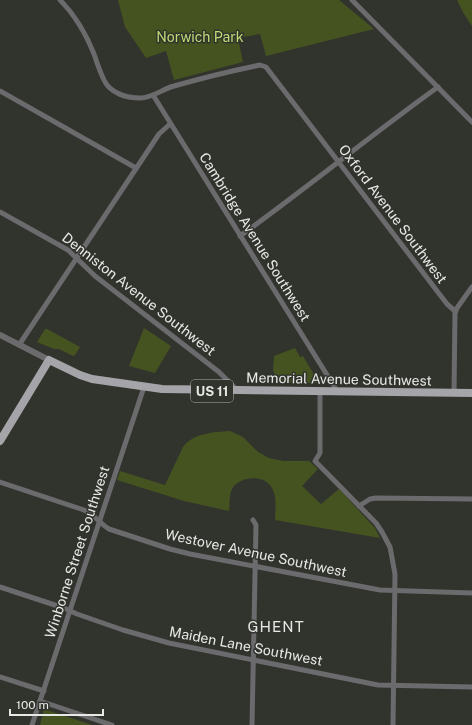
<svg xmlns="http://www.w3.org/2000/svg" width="472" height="725" font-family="'Public Sans',sans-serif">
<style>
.green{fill:#455320}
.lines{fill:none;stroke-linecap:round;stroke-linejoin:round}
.minor{stroke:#6b6b6e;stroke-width:5}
.tertiary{stroke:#6b6b6e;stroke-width:6}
.primary{stroke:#a4a4a9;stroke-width:8}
.labels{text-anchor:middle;stroke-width:3;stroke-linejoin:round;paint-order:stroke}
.shield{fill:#31332d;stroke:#b1b2ae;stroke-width:1}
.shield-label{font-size:13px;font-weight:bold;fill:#e8e9e6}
.park-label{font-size:14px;fill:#bfdc75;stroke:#31332d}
.street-label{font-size:14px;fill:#e8e9e6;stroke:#31332d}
.neighbourhood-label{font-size:15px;letter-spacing:1px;fill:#e8e9e6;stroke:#31332d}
</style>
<rect width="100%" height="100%" fill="#31332d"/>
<g class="green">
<polygon points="118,0 339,0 374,29 266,56 260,34 238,38 243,62 174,80 166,51 146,58 125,27"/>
<polygon points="457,0 472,0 472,26 464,14"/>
<polygon points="144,328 171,346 155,373 129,366"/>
<polygon points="45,329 47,329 80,347 75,355 73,356 59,349 54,349 37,342"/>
<polygon points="295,348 300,357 303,356 319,383 278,383 273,370 274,356"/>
<path d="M 230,431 L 243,437 L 258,452 L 269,458 L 284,461 L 309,461 L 318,469 L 302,486 L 321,504 L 339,489 L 375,528 L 380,538 L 275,520 C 275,510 277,500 273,490 C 267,474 240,475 232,489 C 229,495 230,504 229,511 L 184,501 L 117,480 L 120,471 L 165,485 L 183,447 C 193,433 214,432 230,431 Z"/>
<polygon points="44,709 92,725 40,725"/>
</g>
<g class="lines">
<g class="minor">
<path d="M 60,0 C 75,15 86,34 94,54 C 97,63 100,72 104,80 C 110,93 126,98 140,98 C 153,98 162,89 174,86 C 202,78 231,71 260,65 L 266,67 L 447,304 L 455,311"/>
<polyline points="352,0 472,122"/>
<polyline points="0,91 136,168"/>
<polyline points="153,95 337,391"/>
<polyline points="0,212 68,250 95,276 219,372 237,390"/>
<path d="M 240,236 C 307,188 371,135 438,87"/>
<polyline points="19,345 159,134 170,124"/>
<polyline points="320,392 320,453 315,461 376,523 382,532 390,547 395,574 393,725"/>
<polyline points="454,393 455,313 457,308 472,287"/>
<path d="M 0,482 L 84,510 C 95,515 99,523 109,529 L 170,549 L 190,554 L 380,590 L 472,593"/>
<polyline points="359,506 370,499 376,498 472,499"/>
<polyline points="0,587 64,608 77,614 123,630 169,643 378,685 472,687"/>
<polyline points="0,677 44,691"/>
<polyline points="40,701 112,725"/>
<polyline points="32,725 144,387"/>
<polyline points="252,725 256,525 253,520"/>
</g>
<polyline class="tertiary" points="0,335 49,360"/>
<polyline class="primary" points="0,441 49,360 80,375 92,379 162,389 472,393"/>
</g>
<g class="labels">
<rect class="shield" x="191" y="380" width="42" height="22" rx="3"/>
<g class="shield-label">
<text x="212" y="396">US 11</text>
</g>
<g class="park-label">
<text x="200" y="42">Norwich Park</text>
</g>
<g class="street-label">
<text transform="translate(393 214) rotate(53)" y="5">Oxford Avenue Southwest</text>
<text transform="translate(255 237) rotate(58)" y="5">Cambridge Avenue Southwest</text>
<text transform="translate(139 294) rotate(38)" y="5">Denniston Avenue Southwest</text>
<text transform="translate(339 379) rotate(1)" y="5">Memorial Avenue Southwest</text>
<text transform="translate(77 552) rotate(-72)" y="5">Winborne Street Southwest</text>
<text transform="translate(256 553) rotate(12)" y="5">Westover Avenue Southwest</text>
<text transform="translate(246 646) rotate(11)" y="5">Maiden Lane Southwest</text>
</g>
<g class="neighbourhood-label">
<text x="276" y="632">GHENT</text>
</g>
</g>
<path d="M10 709v6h93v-6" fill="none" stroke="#e8e9e6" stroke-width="2"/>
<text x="16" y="709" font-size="12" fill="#e8e9e6" stroke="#31332d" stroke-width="3" paint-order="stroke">100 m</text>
</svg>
